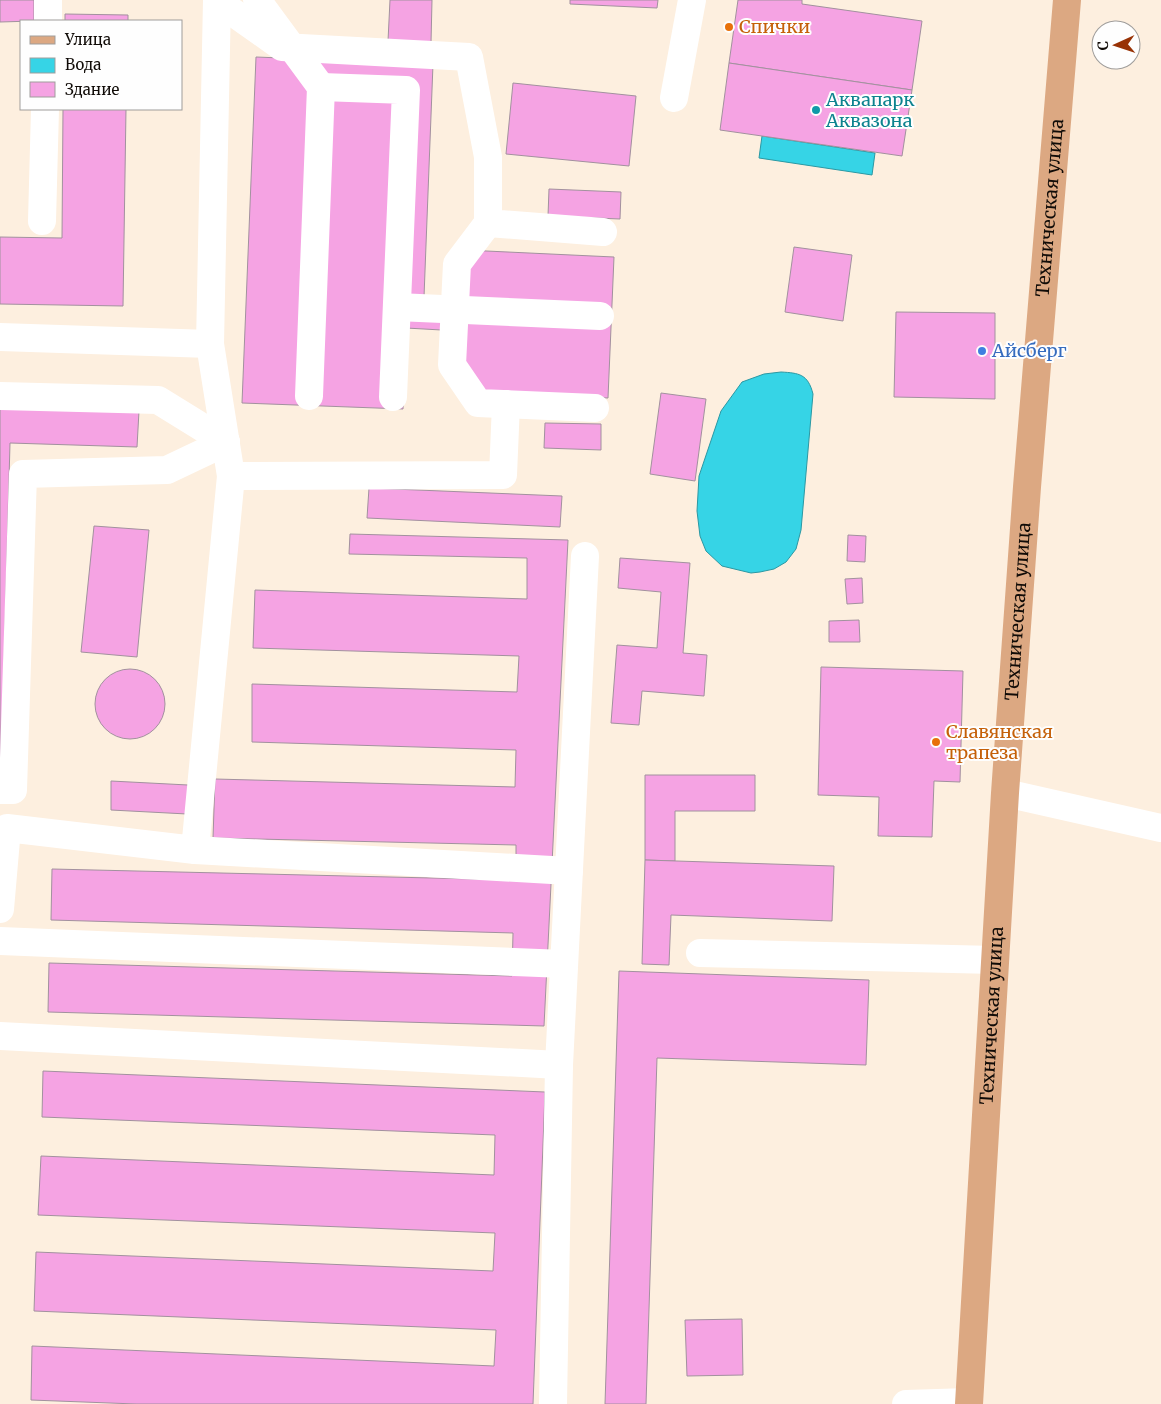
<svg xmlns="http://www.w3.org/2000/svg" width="1161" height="1404" font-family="Merriweather,serif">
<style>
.water{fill:#36d4e6;stroke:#2b98a3}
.building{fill:#f5a3e3;stroke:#a2919e}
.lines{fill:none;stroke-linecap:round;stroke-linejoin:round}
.minor{stroke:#fff;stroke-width:28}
.major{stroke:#dca882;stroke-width:28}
.food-dot{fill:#e8710a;stroke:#fefefe;stroke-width:2}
.culture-dot{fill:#0f9aa8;stroke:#fefefe;stroke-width:2}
.shop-dot{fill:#3f7fe0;stroke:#fefefe;stroke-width:2}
.labels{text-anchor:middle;stroke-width:4;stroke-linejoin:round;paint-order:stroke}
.food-label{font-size:18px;fill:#c56008;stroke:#fefefe;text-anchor:start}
.culture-label{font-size:18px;fill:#0d838f;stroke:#fefefe;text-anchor:start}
.street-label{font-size:18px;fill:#100b07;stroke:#fefefe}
.shop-label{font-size:18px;fill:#366cbe;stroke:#fefefe;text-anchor:start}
</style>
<rect width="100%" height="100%" fill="#fdefdf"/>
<g class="water">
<polygon points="762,136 875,153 872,175 759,158"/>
<path d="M 781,372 C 799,373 808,374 813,394 L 801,530 L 796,549 L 786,562 L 774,569 L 760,572 L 751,573 L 722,566 L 706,551 L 700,536 L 697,511 L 699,476 L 721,411 L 742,382 L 764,374 Z"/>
</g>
<g class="building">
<polygon points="0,0 34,0 34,21 0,22"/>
<polygon points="390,0 432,0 431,43 388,41"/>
<polygon points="570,0 658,0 657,8 570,4"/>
<polygon points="738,0 802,0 802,4 922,21 912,90 729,63"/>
<polygon points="65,14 128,15 128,21 65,21"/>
<polygon points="256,57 433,64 424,297 464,299 465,250 614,257 608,398 456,392 459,331 406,328 403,409 242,403"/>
<polygon points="729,63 912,90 902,156 720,130"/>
<polygon points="513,83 636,96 629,166 506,154"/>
<polygon points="63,109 126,109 123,306 0,304 0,237 62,238"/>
<polygon points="549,189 621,192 620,219 548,216"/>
<polygon points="794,247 852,255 843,321 785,312"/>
<polygon points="896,312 995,313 995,399 894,397"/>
<polygon points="661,393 706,399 695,481 650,474"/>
<polygon points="0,407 139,411 137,447 10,443 1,778 0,778"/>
<polygon points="545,423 601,424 601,450 544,448"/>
<polygon points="369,488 562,496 560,527 367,518"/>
<polygon points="94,526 149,530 137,657 81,652"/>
<polygon points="350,534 568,540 544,1026 48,1012 49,963 512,976 513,933 51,920 52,869 516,880 516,845 213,838 215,779 515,787 516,750 252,742 252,684 517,692 519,656 253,648 255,590 527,599 527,558 349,554"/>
<polygon points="848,535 866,536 865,562 847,561"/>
<polygon points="620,558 690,563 683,653 707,655 704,696 642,691 639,725 611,723 617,645 657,648 661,592 618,588"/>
<polygon points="862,578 863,603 847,604 845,579"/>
<polygon points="859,620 860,642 829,642 829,621"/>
<polygon points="821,667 963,671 960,782 934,781 932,837 878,836 879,797 818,795"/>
<circle cx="130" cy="704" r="35"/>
<polygon points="645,775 755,775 755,811 675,811 675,861 645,860"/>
<polygon points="111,781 188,785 187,814 111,810"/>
<polygon points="645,860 834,866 832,921 671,915 669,965 642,964"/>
<polygon points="619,971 869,980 866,1065 657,1058 646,1404 605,1404"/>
<polygon points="43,1071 545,1092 533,1404 136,1404 31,1400 32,1346 494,1366 496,1330 34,1311 36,1252 493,1271 495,1233 38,1215 41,1156 494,1175 495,1135 42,1117"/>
<polygon points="742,1319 743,1375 687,1376 685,1320"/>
</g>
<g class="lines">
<g class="minor">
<polyline points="257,0 321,87 309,396"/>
<polyline points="217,1 282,47 469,57 488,157 488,223 603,232"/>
<polyline points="48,21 48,0"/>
<polyline points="321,87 406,90 393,397"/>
<polyline points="674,98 692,0"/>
<polyline points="42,221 45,109"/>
<polyline points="488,223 457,264 452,365 478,403 595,408"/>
<polyline points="397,307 600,316"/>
<polyline points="0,337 210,344"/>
<polyline points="0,396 158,400 226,442"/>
<polyline points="231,476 503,475 506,404"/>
<polyline points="0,790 13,790 23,474 167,470 226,442"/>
<polyline points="1005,793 1161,828"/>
<polyline points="195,850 569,871"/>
<polyline points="0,909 7,828 195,850 231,476 210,344 217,0"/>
<polyline points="0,941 564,964"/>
<polyline points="700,953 995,960"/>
<polyline points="0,1036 559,1065"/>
<polyline points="553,1404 559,1065 585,556"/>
<polyline points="906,1404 969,1402"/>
</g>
<path class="major" id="s1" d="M 969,1404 L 1005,793 L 1027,487 L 1067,0"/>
</g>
<g class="food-dot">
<circle cx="729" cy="27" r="5"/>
<circle cx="936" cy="742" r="5"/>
</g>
<circle class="culture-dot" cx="816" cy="110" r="5"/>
<circle class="shop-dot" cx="982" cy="351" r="5"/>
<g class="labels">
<g class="food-label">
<text x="739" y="33">Спички</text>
<text x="946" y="738">Славянская<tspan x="946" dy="21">трапеза</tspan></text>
</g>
<g class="culture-label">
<text x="826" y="106">Аквапарк<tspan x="826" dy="21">Аквазона</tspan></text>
</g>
<g class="street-label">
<text dy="6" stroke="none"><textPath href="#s1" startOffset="1199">Техническая улица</textPath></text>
<text dy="6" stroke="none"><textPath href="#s1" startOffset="794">Техническая улица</textPath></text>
<text dy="6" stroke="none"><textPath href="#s1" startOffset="389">Техническая улица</textPath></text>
</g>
<g class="shop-label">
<text x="992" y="357">Айсберг</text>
</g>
</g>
<rect x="20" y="20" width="162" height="90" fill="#fefefe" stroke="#9f9d9b"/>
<rect x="30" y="36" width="25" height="8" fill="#dca882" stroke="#9f9d9b"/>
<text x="65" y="45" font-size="15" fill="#100b07">Улица</text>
<rect x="30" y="58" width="25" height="15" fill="#36d4e6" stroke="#9f9d9b"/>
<text x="65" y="70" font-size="15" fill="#100b07">Вода</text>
<rect x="30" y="82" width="25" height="15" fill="#f5a3e3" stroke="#9f9d9b"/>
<text x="65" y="95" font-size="15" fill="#100b07">Здание</text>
<g transform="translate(1116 45) rotate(267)"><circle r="24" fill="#fefefe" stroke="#9f9d9b"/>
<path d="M0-4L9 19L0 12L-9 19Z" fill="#983205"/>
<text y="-8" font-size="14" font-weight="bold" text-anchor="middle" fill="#100b07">С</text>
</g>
</svg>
